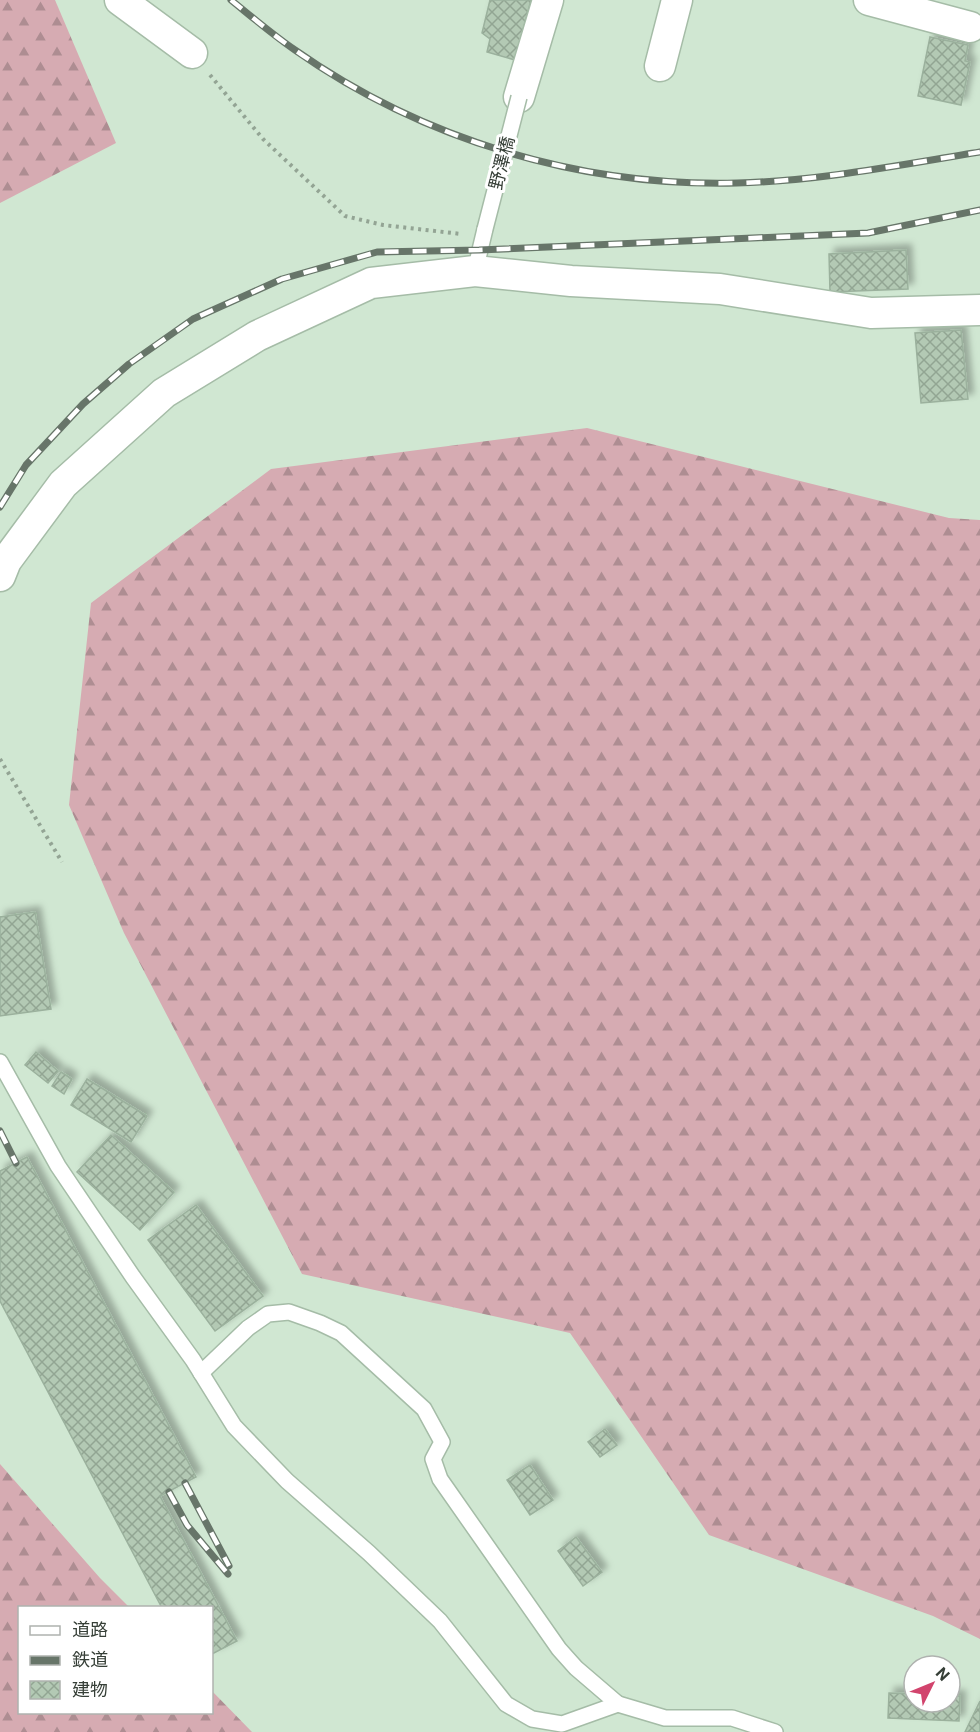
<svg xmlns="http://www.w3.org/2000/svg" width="980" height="1732" font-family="Roboto,'Noto Sans JP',sans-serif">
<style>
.forest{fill:url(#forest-firs)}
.building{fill:url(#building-cross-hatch);stroke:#9bb19d;stroke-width:1.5;filter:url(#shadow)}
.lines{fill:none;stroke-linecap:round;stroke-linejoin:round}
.service-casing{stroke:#a5bca7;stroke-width:18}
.minor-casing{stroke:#a5bca7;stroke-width:33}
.path{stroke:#93a494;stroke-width:4;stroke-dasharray:3 4.5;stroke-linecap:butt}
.service{stroke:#fff;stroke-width:15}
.minor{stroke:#fff;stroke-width:30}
.rail-casing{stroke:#677569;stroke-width:7}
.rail{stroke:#fff;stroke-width:4.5;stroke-dasharray:14;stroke-linecap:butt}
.service-bridge-casing{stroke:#a5bca7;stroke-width:18;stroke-linecap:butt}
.service-bridge{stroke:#fff;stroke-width:15}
.labels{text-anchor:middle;stroke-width:6;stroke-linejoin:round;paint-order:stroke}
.street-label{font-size:18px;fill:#363f37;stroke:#fff}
</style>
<defs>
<pattern id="forest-firs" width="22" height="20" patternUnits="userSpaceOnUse" patternTransform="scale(1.5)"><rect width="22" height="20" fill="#d6abb2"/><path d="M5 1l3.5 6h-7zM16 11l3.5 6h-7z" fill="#ae8d92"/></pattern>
<pattern id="building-cross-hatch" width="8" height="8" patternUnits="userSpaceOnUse" patternTransform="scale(1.5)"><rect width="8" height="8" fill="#b3c9b4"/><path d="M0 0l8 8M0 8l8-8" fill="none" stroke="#92a593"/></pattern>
<filter id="shadow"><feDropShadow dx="5.5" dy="-5.5" stdDeviation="3" flood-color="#0004"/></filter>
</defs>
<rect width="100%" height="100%" fill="#d0e7d2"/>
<g class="forest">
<polygon points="0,0 55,0 116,143 0,203"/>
<polygon points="587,428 949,518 980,520 980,1639 933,1616 709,1535 570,1333 302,1274 124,933 69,805 91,603 271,469"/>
<polygon points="0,1464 100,1578 129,1607 20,1608 20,1712 212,1712 212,1691 252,1732 0,1732"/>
</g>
<g class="building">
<polygon points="490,0 531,0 515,60 487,52 490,39 482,33"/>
<polygon points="930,37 968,45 965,61 970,62 961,105 918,96"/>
<polygon points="906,250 908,289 830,292 829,254"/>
<polygon points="961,330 968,399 921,403 915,333"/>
<polygon points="35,912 51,1009 0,1016 0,917"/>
<polygon points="36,1052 58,1071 48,1083 25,1065"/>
<polygon points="61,1072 72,1079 64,1094 52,1086"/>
<polygon points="87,1079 147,1116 131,1142 71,1105"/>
<polygon points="111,1135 174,1192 140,1230 77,1172"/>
<polygon points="27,1157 196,1477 160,1496 237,1641 212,1654 212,1608 162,1608 0,1301 0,1171"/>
<polygon points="196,1205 263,1296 215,1331 148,1240"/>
<polygon points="605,1429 617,1445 600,1457 588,1442"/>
<polygon points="530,1465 553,1500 530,1515 507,1480"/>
<polygon points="576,1537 602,1572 583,1586 558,1551"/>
<polygon points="889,1693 914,1694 914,1702 950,1702 950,1696 960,1696 959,1721 888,1718"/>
<polygon points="980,1701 980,1732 965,1732"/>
</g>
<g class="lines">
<g class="service-casing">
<g id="service">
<polyline points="475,271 485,229"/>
<polyline points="0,1062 58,1166 133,1277 193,1360 234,1426 287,1481 369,1553 440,1621 506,1704 532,1719 562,1724 618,1704 665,1718 732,1718 775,1732"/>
<polyline points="201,1373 248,1328 268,1314 289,1312 320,1323 341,1333 424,1409 442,1442 433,1459 440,1479 559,1649 576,1668 618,1704"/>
</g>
</g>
<g class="minor-casing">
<g id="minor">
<polyline points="120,0 192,53"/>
<polyline points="869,0 970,27"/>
<polyline points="660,66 677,0"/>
<polyline points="519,97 548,0"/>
<polyline points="0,576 6,561 63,484 164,393 257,336 371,283 475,271 571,281 720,289 871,313 980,310"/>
</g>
</g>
<g class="path">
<polyline points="210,75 263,139 345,216 383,225 461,234"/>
<polyline points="0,759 62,862"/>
</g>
<use href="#service" class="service"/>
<use href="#minor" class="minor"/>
<g class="rail-casing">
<g id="rail">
<path d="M 231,0 C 252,17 273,35 295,50 C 423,140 581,187 737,183 C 819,181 899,165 980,152"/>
<polyline points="0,507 26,465 83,404 129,364 193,319 282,279 377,252 479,250 868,233 980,210"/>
<polyline points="0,1131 16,1163"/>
<polyline points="185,1483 229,1566"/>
<polyline points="169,1492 187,1525 228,1574"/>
</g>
</g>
<use href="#rail" class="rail"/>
<g class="service-bridge-casing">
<polyline id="service-bridge" points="485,229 519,97"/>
</g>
<use href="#service-bridge" class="service-bridge"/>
</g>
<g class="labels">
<g class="street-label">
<text transform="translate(502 163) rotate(-76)" y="6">野澤橋</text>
</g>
</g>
<rect x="18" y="1606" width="195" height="108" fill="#ffffff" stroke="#afb2af" stroke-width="1.5"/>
<rect x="30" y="1626" width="30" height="9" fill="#ffffff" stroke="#afb2af" stroke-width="1.5"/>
<text x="72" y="1636" font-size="18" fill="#363f37">道路</text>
<rect x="30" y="1656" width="30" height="9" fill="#677569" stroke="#afb2af" stroke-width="1.5"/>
<text x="72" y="1666" font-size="18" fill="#363f37">鉄道</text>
<rect x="30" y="1681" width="30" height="18" fill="url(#building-cross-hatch)" stroke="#afb2af" stroke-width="1.5"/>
<text x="72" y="1696" font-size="18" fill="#363f37">建物</text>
<g transform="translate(932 1684) rotate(47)"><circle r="28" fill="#ffffff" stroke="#afb2af" stroke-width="1.5"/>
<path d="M0-4.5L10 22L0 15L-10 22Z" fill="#d2446d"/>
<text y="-9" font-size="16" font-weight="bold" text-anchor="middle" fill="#363f37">N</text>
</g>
</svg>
